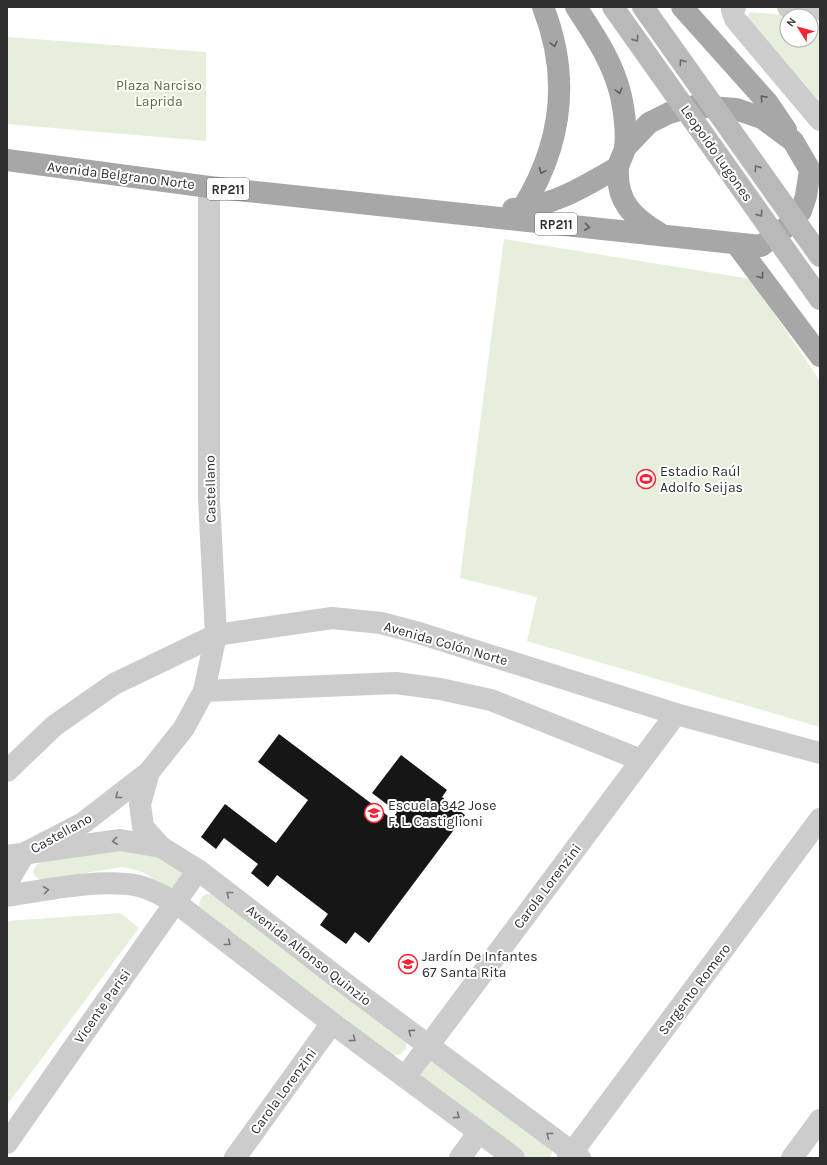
<svg xmlns="http://www.w3.org/2000/svg" width="827" height="1165" font-family="Karla,sans-serif">
<style>
.green{fill:#e6eedc}
.building{fill:#161616}
.lines{fill:none;stroke-linecap:round;stroke-linejoin:round}
.minor{stroke:#ccc;stroke-width:22}
.tertiary{stroke:#ccc;stroke-width:22}
.primary{stroke:#a7a7a7;stroke-width:22}
.secondary-bridge{stroke:#b9b9b9;stroke-width:22}
.oneway{stroke:#6d6d6d}
.oneway2{stroke:#5f5f5f}
.oneway3{stroke:#767676}
.labels{text-anchor:middle;stroke-width:4;stroke-linejoin:round;paint-order:stroke}
.shield{fill:#fff;stroke:#6d6d6d;stroke-width:1}
.shield-label{font-size:13px;font-weight:bold;fill:#2f2f2f}
.park-label{font-size:14px;fill:#537038;stroke:#fff}
.street-label{font-size:14px;fill:#2f2f2f;stroke:#fff}
.poi-label{font-size:14px;fill:#2f2f2f;stroke:#fff;text-anchor:start}
</style>
<rect width="100%" height="100%" fill="#fff"/>
<g class="green">
<polygon points="750,12 793,16 787,16 787,40 811,40 811,18 820,19 820,111 747,18"/>
<polygon points="7,37 206,52 206,141 7,124"/>
<polygon points="504,239 751,279 820,381 820,727 527,641 537,597 460,578"/>
<path d="M 121,851 L 160,857 L 181,871 L 183,876 L 173,888 C 161,886 153,877 142,872 C 135,869 128,868 121,867 L 45,880 C 38,879 35,878 33,871 L 36,865 L 41,862 Z"/>
<polygon points="206,894 213,894 406,1042 406,1049 401,1054 394,1056 386,1052 202,912 199,905 201,898"/>
<polygon points="120,913 139,928 7,1105 7,921"/>
<polygon points="433,1060 552,1148 552,1153 550,1158 525,1158 427,1086 420,1074 427,1062"/>
</g>
<polygon class="building" points="279,734 392,819 397,812 372,793 401,755 447,790 442,797 465,815 369,943 355,932 346,944 320,925 328,914 277,875 268,887 251,873 258,864 224,838 216,849 201,837 225,804 276,843 308,800 258,762"/>
<g class="lines">
<g class="minor">
<polyline points="735,7 732,10 735,19 820,120"/>
<polyline points="788,7 820,9"/>
<polyline points="204,691 396,683 440,689 491,700 641,760"/>
<polyline points="7,771 54,726 114,684 216,635 332,618 381,623 419,633 676,714 820,753"/>
<polyline points="149,772 140,804 143,827 161,847"/>
<polyline points="7,891 11,876 25,853 83,823 149,772 184,728 204,691 216,635 209,499 209,187"/>
<polyline points="405,1077 676,714"/>
<polyline points="7,1143 198,870"/>
<polyline points="235,1158 332,1023"/>
<polyline points="460,1158 479,1132"/>
<polyline points="568,1158 820,819"/>
<polyline points="792,1158 820,1120"/>
</g>
<g class="tertiary">
<polyline points="7,856 120,840 161,847 198,870 355,991 580,1158"/>
<path d="M 7,896 C 46,890 101,878 139,886 C 152,889 163,896 175,902 L 332,1023 L 514,1158"/>
</g>
<g class="primary">
<path d="M 576,7 C 595,36 613,62 621,96 C 624,111 627,132 625,148 C 624,154 619,161 618,168 C 616,201 632,217 659,233"/>
<polyline points="682,7 767,102 786,130"/>
<polyline points="7,160 209,187 761,246 793,222 801,211 806,196 810,170 793,141 762,118 736,109 694,106 669,113 649,123 625,148"/>
<path d="M 513,209 C 552,207 585,186 618,167"/>
<path d="M 522,209 C 562,145 571,78 543,7"/>
<polyline points="737,245 820,356"/>
</g>
<g class="secondary-bridge">
<polyline points="613,7 820,299"/>
<polyline points="643,7 820,256"/>
</g>
</g>
<defs><path id="oneway-chevron" d="M-2-3.5L2.5 0L-2 3.5" fill="none" stroke-width="1.6" stroke-linecap="round" stroke-linejoin="round"/></defs>
<g class="oneway">
<use href="#oneway-chevron" transform="translate(636 39) rotate(55)"/>
<use href="#oneway-chevron" transform="translate(682 62) rotate(-125)"/>
<use href="#oneway-chevron" transform="translate(757 168) rotate(-125)"/>
<use href="#oneway-chevron" transform="translate(760 214) rotate(55)"/>
</g>
<g class="oneway2">
<use href="#oneway-chevron" transform="translate(554 44) rotate(76)"/>
<use href="#oneway-chevron" transform="translate(619 91) rotate(75)"/>
<use href="#oneway-chevron" transform="translate(763 98) rotate(-132)"/>
<use href="#oneway-chevron" transform="translate(542 171) rotate(114)"/>
<use href="#oneway-chevron" transform="translate(587 227) rotate(6)"/>
<use href="#oneway-chevron" transform="translate(761 276) rotate(53)"/>
</g>
<g class="oneway3">
<use href="#oneway-chevron" transform="translate(118 796) rotate(142)"/>
<use href="#oneway-chevron" transform="translate(115 841) rotate(174)"/>
<use href="#oneway-chevron" transform="translate(46 890) rotate(-8)"/>
<use href="#oneway-chevron" transform="translate(229 894) rotate(-142)"/>
<use href="#oneway-chevron" transform="translate(228 943) rotate(38)"/>
<use href="#oneway-chevron" transform="translate(411 1032) rotate(-143)"/>
<use href="#oneway-chevron" transform="translate(353 1039) rotate(37)"/>
<use href="#oneway-chevron" transform="translate(457 1116) rotate(37)"/>
<use href="#oneway-chevron" transform="translate(549 1135) rotate(-143)"/>
</g>
<defs>
<g id="stadium-ring" transform="scale(1)"><circle r="9.5" fill="#fff" stroke="#f72134" stroke-width="1.5"/><path d="M0-5a6.5 5 0 1 0 0 10a6.5 5 0 1 0 0-10ZM-3.5-1.8h7v3.6h-7Z" fill="#f72134"/></g>
<g id="school-ring" transform="scale(1)"><circle r="9.5" fill="#fff" stroke="#f72134" stroke-width="1.5"/><path d="M0-5L7-2L0 1L-7-2ZM-4 1L0 2.5L4 1V4Q0 6-4 4Z" fill="#f72134"/></g>
</defs>
<g fill-rule="evenodd">
<use href="#stadium-ring" x="646" y="479"/>
<use href="#school-ring" x="374" y="813"/>
<use href="#school-ring" x="408" y="964"/>
</g>
<g class="labels">
<g class="shield">
<rect x="207" y="178" width="42" height="22" rx="3"/>
<rect x="535" y="213" width="42" height="22" rx="3"/>
</g>
<g class="shield-label">
<text x="228" y="194">RP211</text>
<text x="556" y="229">RP211</text>
</g>
<g class="park-label">
<text x="159" y="90">Plaza Narciso<tspan x="159" dy="16">Laprida</tspan></text>
</g>
<g class="street-label">
<text transform="translate(717 153) rotate(55)" y="5">Leopoldo Lugones</text>
<text transform="translate(121 175) rotate(7)" y="5">Avenida Belgrano Norte</text>
<text transform="translate(210 489) rotate(-91)" y="5">Castellano</text>
<text transform="translate(446 643) rotate(16)" y="5">Avenida Colón Norte</text>
<text transform="translate(61 833) rotate(-29)" y="5">Castellano</text>
<text transform="translate(547 886) rotate(-53)" y="5">Carola Lorenzini</text>
<text transform="translate(309 955) rotate(38)" y="5">Avenida Alfonso Quinzio</text>
<text transform="translate(694 989) rotate(-53)" y="5">Sargento Romero</text>
<text transform="translate(102 1006) rotate(-55)" y="5">Vicente Parisi</text>
<text transform="translate(283 1091) rotate(-54)" y="5">Carola Lorenzini</text>
</g>
<g class="poi-label">
<text x="660" y="476">Estadio Raúl<tspan x="660" dy="16">Adolfo Seijas</tspan></text>
<text x="388" y="810">Escuela 342 Jose<tspan x="388" dy="16">F. L. Castiglioni</tspan></text>
<text x="422" y="961">Jardín De Infantes<tspan x="422" dy="16">67 Santa Rita</tspan></text>
</g>
</g>
<rect width="827" height="1165" fill="none" stroke="#2f2f2f" stroke-width="16"/>
<g transform="translate(799 28) rotate(307)"><circle r="19" fill="#ffffff" stroke="#acacac"/>
<path d="M0-3L7 15L0 10L-7 15Z" fill="#f72134"/>
<text y="-6" font-size="11" font-weight="bold" text-anchor="middle" fill="#2f2f2f">N</text>
</g>
</svg>
